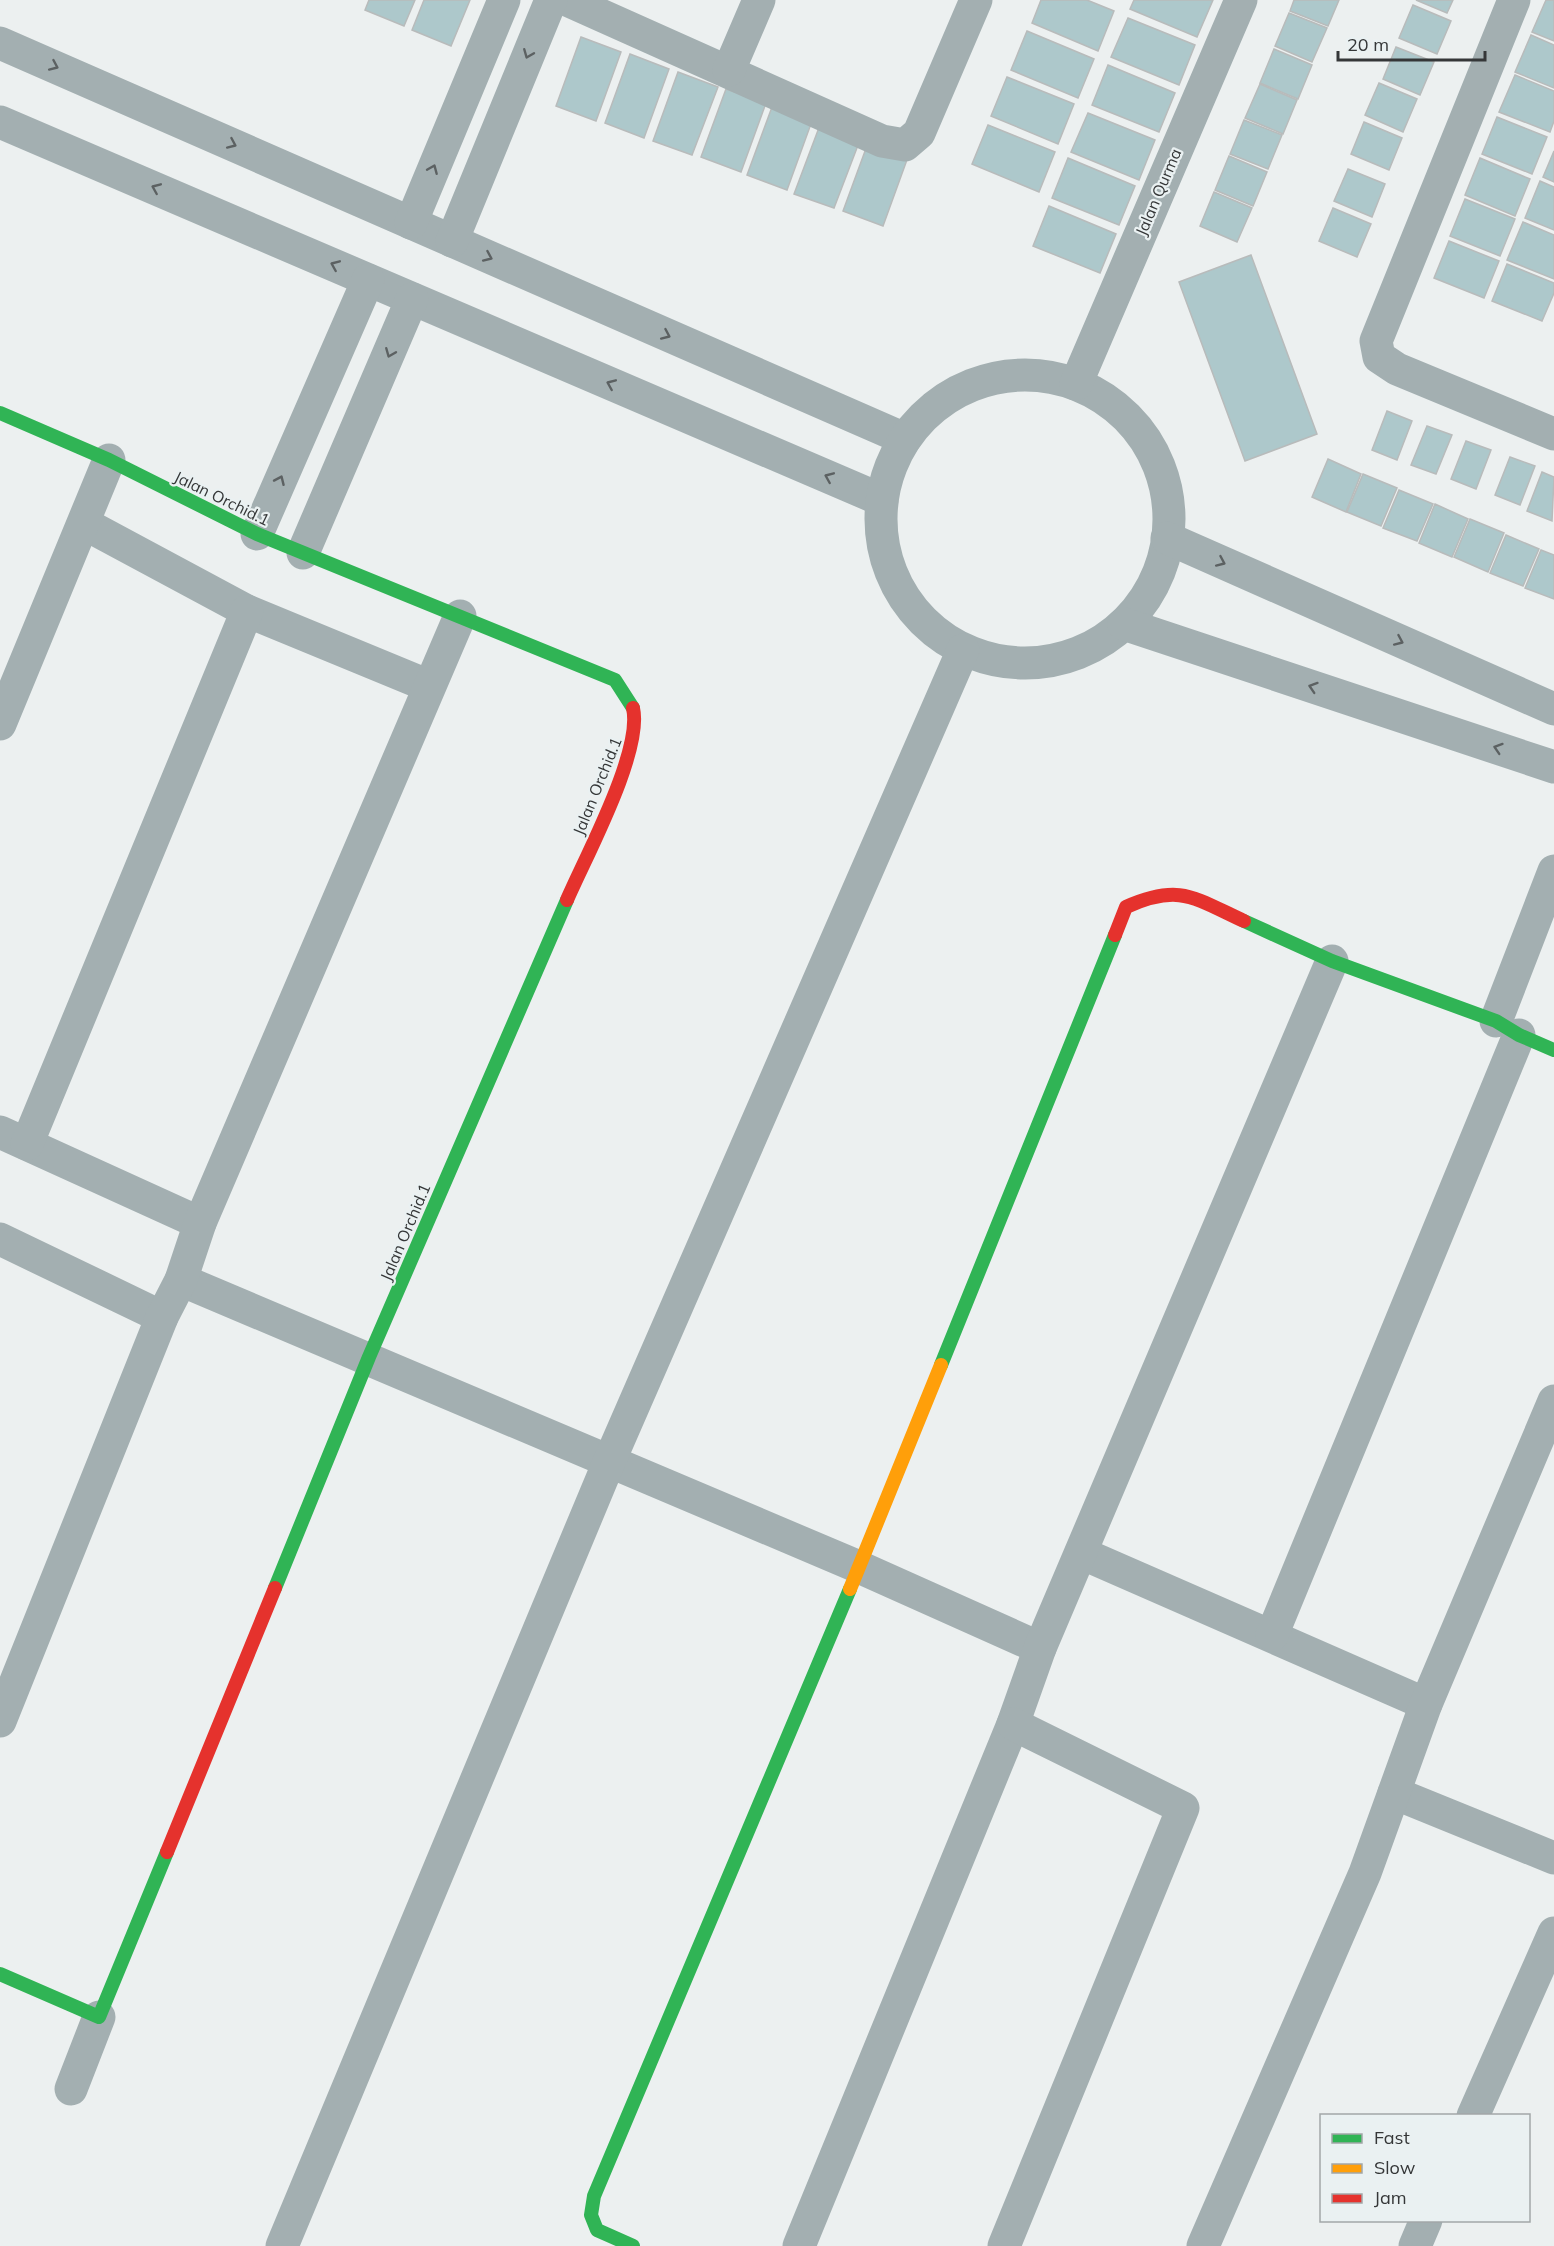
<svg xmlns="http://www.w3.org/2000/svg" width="1554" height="2246" font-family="Mulish,sans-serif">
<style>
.building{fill:#adc8cb;stroke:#b8bbbb;stroke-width:1.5}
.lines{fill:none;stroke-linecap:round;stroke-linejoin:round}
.street{stroke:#a3afb1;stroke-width:33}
.fast{stroke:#30b455;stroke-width:14}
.slow{stroke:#ff9f0a;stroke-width:14}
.jam{stroke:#e5322d;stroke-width:14}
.oneway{stroke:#5c6162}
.labels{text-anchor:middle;stroke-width:4.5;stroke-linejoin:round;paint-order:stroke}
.street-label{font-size:16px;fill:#353738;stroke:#eaf1f2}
</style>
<rect width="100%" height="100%" fill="#ecf0f0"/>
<g class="building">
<polygon points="369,0 415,0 404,26 365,10"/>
<polygon points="424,0 470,0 451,46 412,30"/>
<polygon points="1041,0 1087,0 1114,11 1098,51 1032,23"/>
<polygon points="1134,0 1213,0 1197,37 1130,9"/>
<polygon points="1294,0 1339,0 1328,26 1290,11"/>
<polygon points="1416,0 1453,0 1447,13"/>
<polygon points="1546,0 1554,0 1554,41 1532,32"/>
<polygon points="1413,5 1451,21 1437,54 1399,38"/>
<polygon points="1289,13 1327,28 1312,62 1275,46"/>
<polygon points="1128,18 1195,45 1179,85 1111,57"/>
<polygon points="1027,31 1094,59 1078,98 1011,70"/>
<polygon points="1531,35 1554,45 1554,88 1515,72"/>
<polygon points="581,37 621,52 596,121 556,106"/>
<polygon points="1396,47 1434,62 1420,95 1383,79"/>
<polygon points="1274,49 1312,65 1298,99 1260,83"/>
<polygon points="630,54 669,69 644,138 605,123"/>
<polygon points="1108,65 1175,93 1159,132 1092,105"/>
<polygon points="678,72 718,87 692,155 653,141"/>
<polygon points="1515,75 1554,91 1554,121 1550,132 1499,112"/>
<polygon points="1007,77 1074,104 1058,144 991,116"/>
<polygon points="1379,83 1417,99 1403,132 1365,115"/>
<polygon points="1260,84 1297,100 1283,134 1245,118"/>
<polygon points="726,89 766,103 741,172 701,157"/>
<polygon points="772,107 812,121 787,190 747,175"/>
<polygon points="1088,113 1155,140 1139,180 1071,152"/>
<polygon points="1497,117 1547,137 1532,174 1482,154"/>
<polygon points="1244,120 1282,135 1268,169 1230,154"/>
<polygon points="1364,122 1402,138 1389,170 1351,154"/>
<polygon points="820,125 860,140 834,208 794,194"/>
<polygon points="988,125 1055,152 1039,192 972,164"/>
<polygon points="868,143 908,157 883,226 843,211"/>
<polygon points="1554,151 1554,182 1543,177"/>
<polygon points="1229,156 1267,172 1253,206 1215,190"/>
<polygon points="1068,158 1135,186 1119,225 1052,198"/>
<polygon points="1480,158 1530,179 1515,216 1465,195"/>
<polygon points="1348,169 1385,184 1372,217 1334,201"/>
<polygon points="1540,181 1554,187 1554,230 1525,218"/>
<polygon points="1214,192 1252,208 1237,242 1200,226"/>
<polygon points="1465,199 1515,219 1500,256 1450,236"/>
<polygon points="1049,206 1116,234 1100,273 1033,246"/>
<polygon points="1333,208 1371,224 1357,257 1319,241"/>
<polygon points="1523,222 1554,235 1554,279 1507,260"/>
<polygon points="1449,241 1499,261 1484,298 1434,278"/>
<polygon points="1251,255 1317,434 1245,461 1179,282"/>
<polygon points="1507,264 1554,283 1554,293 1542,321 1492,301"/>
<polygon points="1387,411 1412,421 1397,460 1372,450"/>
<polygon points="1427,426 1452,435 1436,474 1411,465"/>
<polygon points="1466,441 1491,450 1476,489 1451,479"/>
<polygon points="1510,457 1535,466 1520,505 1495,495"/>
<polygon points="1328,459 1361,474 1346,512 1312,497"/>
<polygon points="1542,472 1554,477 1552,521 1527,511"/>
<polygon points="1363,474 1397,488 1381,526 1347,512"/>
<polygon points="1399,490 1433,504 1417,541 1383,528"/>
<polygon points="1435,504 1468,519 1452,557 1419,543"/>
<polygon points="1470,519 1504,533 1488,572 1454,557"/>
<polygon points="1506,535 1539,549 1523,586 1490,573"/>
<polygon points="1541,550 1554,555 1554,599 1525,588"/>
</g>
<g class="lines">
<g class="street">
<polyline points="567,0 882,141 905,145 919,133 976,0"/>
<polyline points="1514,0 1376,341 1379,357 1397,369 1554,434"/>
<polyline points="0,43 905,439"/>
<polyline points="729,70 759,0"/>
<polyline points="0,122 882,500"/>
<polyline points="411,223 504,0"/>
<polyline points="452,241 551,0"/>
<circle cx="1025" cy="519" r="144"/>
<polyline points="1076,384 1241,0"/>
<polyline points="85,524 247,611 429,686"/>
<polyline points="257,534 368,280"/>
<polyline points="1167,538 1554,709"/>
<polyline points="303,553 412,299"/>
<polyline points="1124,624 1554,767"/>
<polyline points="0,724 109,460"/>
<polyline points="1496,1021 1554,871"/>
<polyline points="0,1132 200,1223"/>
<polyline points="27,1144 247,611"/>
<polyline points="0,1239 162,1317"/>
<polyline points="181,1280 859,1567 1040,1648"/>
<polyline points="1081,1553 1426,1704"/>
<polyline points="1272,1635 1519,1035"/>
<polyline points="0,1721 162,1317 181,1280 200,1223 460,616"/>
<polyline points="1394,1793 1554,1858"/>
<polyline points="71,2089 99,2017"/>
<polyline points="1473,2116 1554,1933"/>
<polyline points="282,2246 609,1462 963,650"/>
<polyline points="799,2246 1013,1724 1040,1648 1332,961"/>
<polyline points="1004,2246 1183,1808 1013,1724"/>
<polyline points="1203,2246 1365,1873 1426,1704 1554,1401"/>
<polyline points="1415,2246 1426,2220"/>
</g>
<g class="fast">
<polyline points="0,413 109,460 257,534 615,680 633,708"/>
<polyline points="1244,921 1332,961 1496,1021 1519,1035 1554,1050"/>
<polyline points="941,1365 1115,935"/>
<polyline points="275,1588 369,1357 567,900"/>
<polyline points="0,1974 99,2017 167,1852"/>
<polyline points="633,2246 597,2230 591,2215 594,2196 850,1589"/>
</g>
<polyline class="slow" points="850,1589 941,1365"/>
<g class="jam">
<path d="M 567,900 C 586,856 643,751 633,708"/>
<path d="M 1115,935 L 1126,907 C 1180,883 1194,898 1244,921"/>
<polyline points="167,1852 275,1588"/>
</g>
</g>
<defs><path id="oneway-chevron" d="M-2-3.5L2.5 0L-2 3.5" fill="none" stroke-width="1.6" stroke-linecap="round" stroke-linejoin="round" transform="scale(1.5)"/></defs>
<g class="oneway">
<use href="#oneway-chevron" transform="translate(528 54) rotate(112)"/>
<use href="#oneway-chevron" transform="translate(54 66) rotate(24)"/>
<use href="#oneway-chevron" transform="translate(232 144) rotate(24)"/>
<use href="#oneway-chevron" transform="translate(433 169) rotate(-67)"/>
<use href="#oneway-chevron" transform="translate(156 188) rotate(-157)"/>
<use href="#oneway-chevron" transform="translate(488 257) rotate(24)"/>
<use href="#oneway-chevron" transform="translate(335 265) rotate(-157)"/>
<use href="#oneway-chevron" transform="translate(666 335) rotate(24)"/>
<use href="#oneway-chevron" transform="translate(390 353) rotate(112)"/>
<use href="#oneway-chevron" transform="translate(611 384) rotate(-157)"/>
<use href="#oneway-chevron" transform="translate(829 477) rotate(-157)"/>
<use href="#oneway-chevron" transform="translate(280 480) rotate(-66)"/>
<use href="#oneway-chevron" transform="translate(1221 562) rotate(24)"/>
<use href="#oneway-chevron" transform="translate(1399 641) rotate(24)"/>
<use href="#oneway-chevron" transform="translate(1313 687) rotate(-162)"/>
<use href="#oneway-chevron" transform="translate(1498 748) rotate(-162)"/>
</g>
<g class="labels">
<g class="street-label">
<text transform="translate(1158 192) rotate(-67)" y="6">Jalan Qurma</text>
<text transform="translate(222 498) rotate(26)" y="6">Jalan Orchid.1</text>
<text transform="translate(597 786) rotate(-68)" y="6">Jalan Orchid.1</text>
<text transform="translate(405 1232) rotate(-67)" y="6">Jalan Orchid.1</text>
</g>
</g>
<rect x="1320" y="2114" width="210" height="108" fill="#eaf1f2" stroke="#a2a7a8" stroke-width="1.5"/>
<rect x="1332" y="2134" width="30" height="9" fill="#30b455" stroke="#a2a7a8" stroke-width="1.5"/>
<text x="1374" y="2144" font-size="18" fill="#353738">Fast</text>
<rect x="1332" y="2164" width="30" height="9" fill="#ff9f0a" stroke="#a2a7a8" stroke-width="1.5"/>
<text x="1374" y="2174" font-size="18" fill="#353738">Slow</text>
<rect x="1332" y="2194" width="30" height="9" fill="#e5322d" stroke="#a2a7a8" stroke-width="1.5"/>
<text x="1374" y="2204" font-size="18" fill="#353738">Jam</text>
<path d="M1338 51v9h147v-9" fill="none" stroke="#353738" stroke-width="3"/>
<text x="1347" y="51" font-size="18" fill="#353738" stroke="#eaf1f2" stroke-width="4.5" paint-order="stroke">20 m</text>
</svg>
